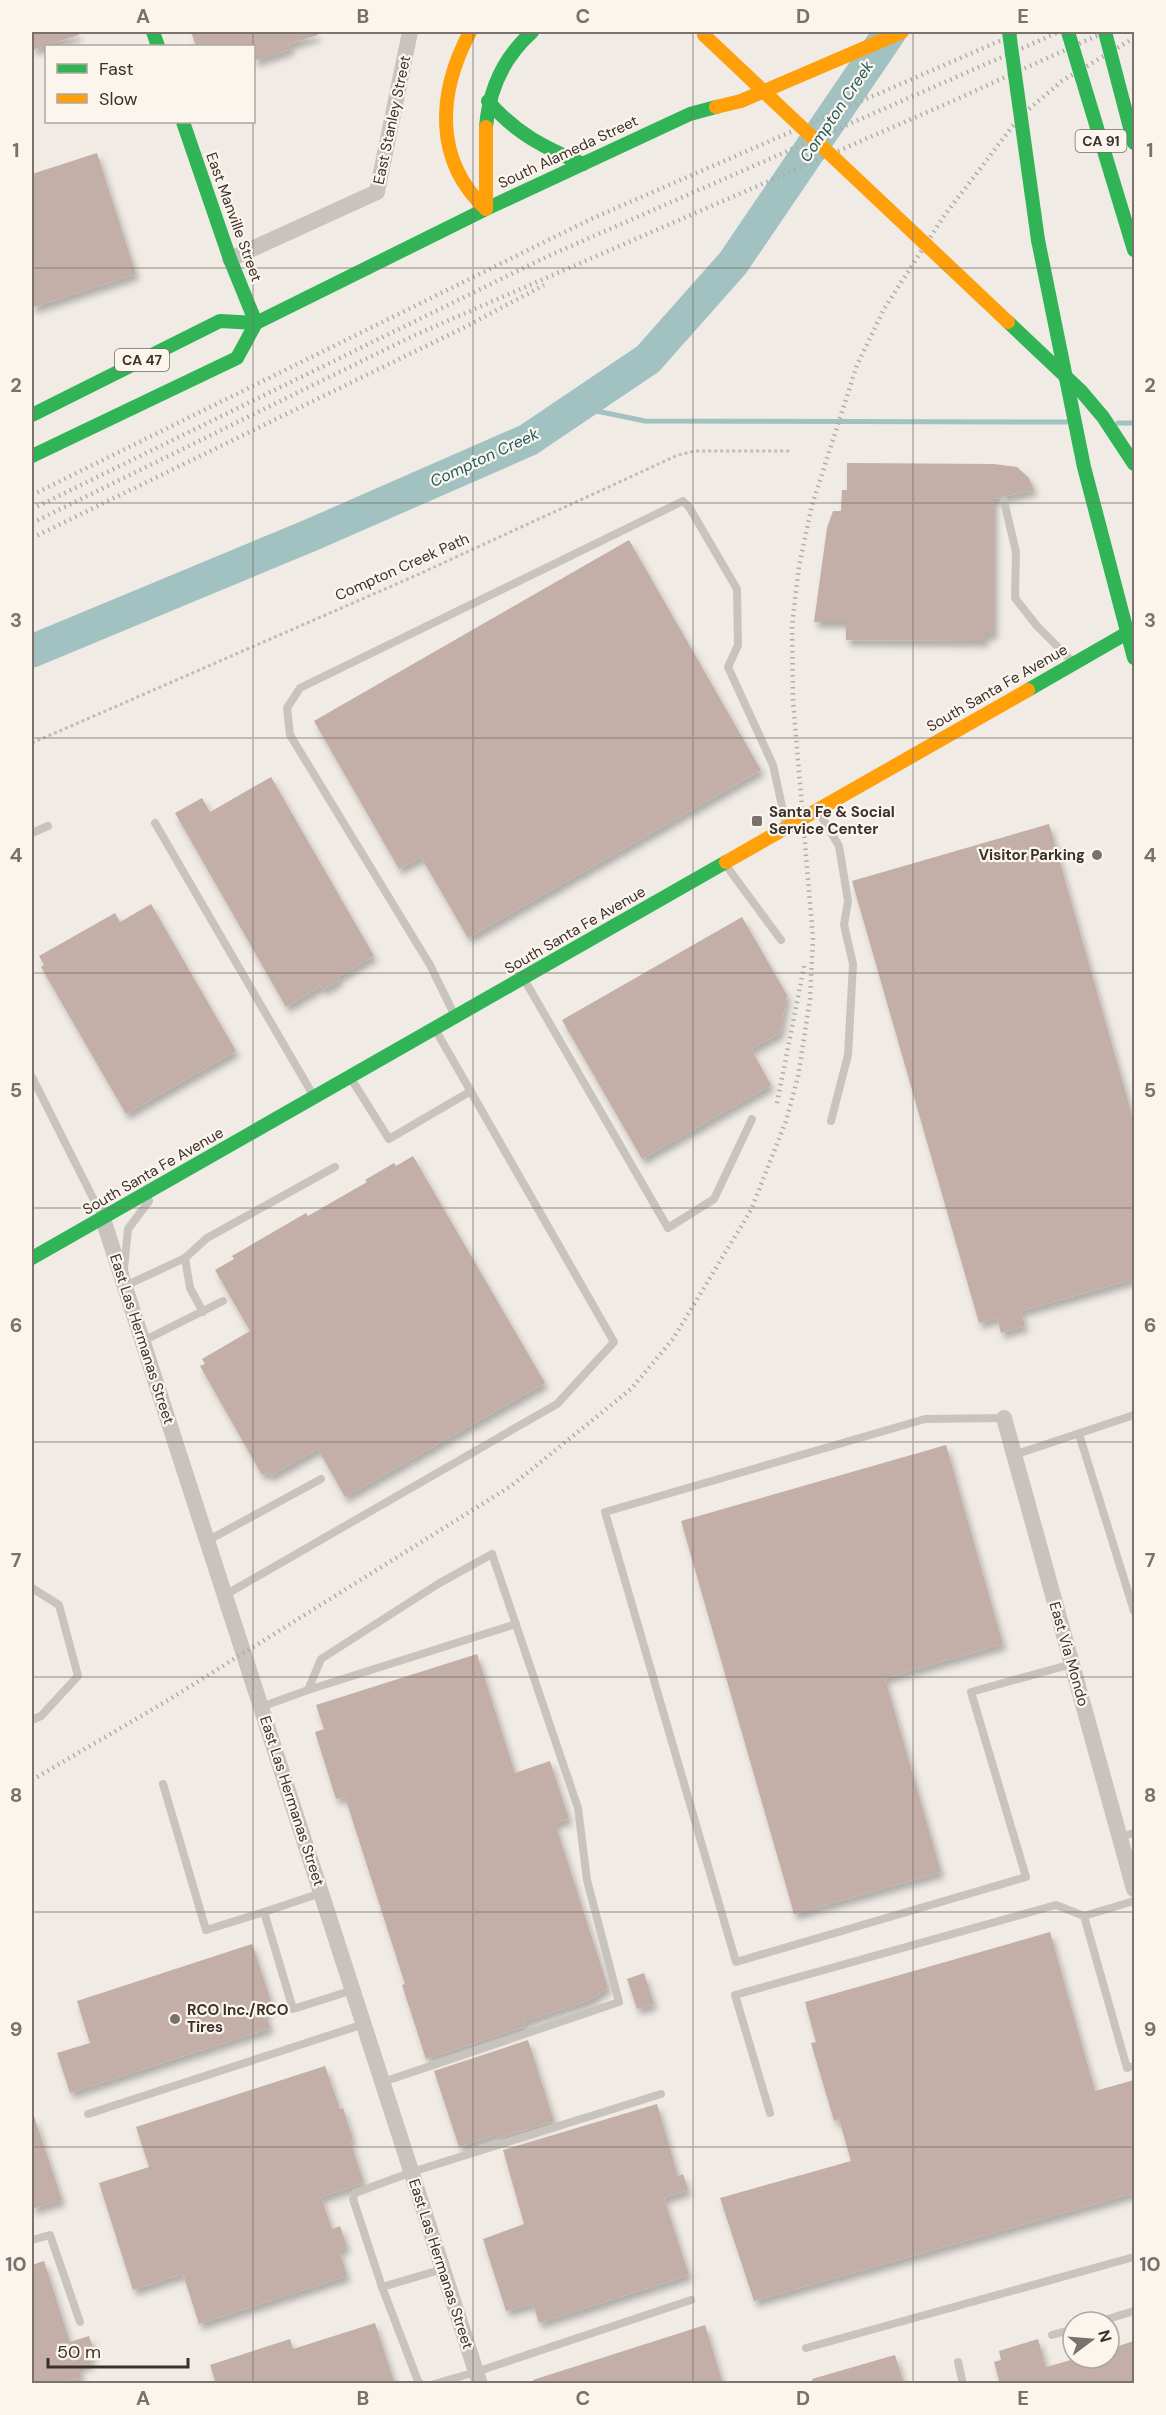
<svg xmlns="http://www.w3.org/2000/svg" width="1166" height="2415" font-family="'DM Sans',sans-serif">
<style>
.lines{fill:none;stroke-linecap:round;stroke-linejoin:round}
.stream{stroke:#a1c2c1;stroke-width:5}
.river{stroke:#a1c2c1;stroke-width:33}
.building{fill:#c3afa7;filter:url(#shadow)}
.path{stroke:#c2bbb6;stroke-width:3;stroke-dasharray:3 3;stroke-linecap:butt}
.lane{stroke:#c9c3be;stroke-width:8}
.street{stroke:#c9c3be;stroke-width:16}
.fast{stroke:#30b455;stroke-width:14}
.slow{stroke:#ff9f0a;stroke-width:14}
.rail{stroke:#b1aca8;stroke-width:4.5;stroke-dasharray:1.5 4.5;stroke-linecap:butt}
.fast-bridge{stroke:#30b455;stroke-width:14}
.slow-bridge{stroke:#ff9f0a;stroke-width:14}
.grid{fill:none;stroke:#7a716c;stroke-width:1.5;stroke-opacity:0.55}
.poi-dot{fill:#7a716c;stroke:#fbf5ee;stroke-width:2}
.labels{text-anchor:middle;stroke-width:4.5;stroke-linejoin:round;paint-order:stroke}
.shield{fill:#fbf5ee;stroke:#756b66;stroke-width:1.5}
.shield-label{font-size:14px;font-weight:bold;fill:#3b302b}
.street-label{font-size:15px;fill:#3b302b;stroke:#fbf5ee}
.poi-label{font-size:15px;font-weight:bold;fill:#3b302b;stroke:#fbf5ee;text-anchor:start}
.water-label{font-size:16px;font-style:italic;fill:#1f5a5e;stroke:#fbf5ee}
.neatline{fill:none;stroke:#7a716c;stroke-width:2}
.grid-label{font-size:20px;text-anchor:middle;font-weight:bold;fill:#7a716c}
</style>
<defs>
<filter id="shadow"><feDropShadow dx="3.5" dy="6" stdDeviation="3" flood-color="#0004"/></filter>
</defs>
<rect width="100%" height="100%" fill="#f0ebe5"/>
<g class="lines">
<g class="stream">
<polyline points="577,407 645,421 1067,422"/>
<polyline points="1118,423 1134,423"/>
</g>
<polyline class="river" points="32,651 311,535 528,440 648,359 733,263 890,32"/>
</g>
<g class="building">
<polygon points="32,32 78,32 79,35 32,50"/>
<polygon points="191,32 317,32 318,35 289,44 291,49 254,61 254,46 196,46"/>
<polygon points="97,153 136,274 32,308 32,174"/>
<polygon points="847,463 994,464 1017,467 1029,478 1034,490 994,499 994,634 985,634 985,641 846,640 846,622 814,622 827,528 833,511 841,511 842,490 847,490"/>
<polygon points="629,540 761,770 468,938 421,857 399,869 314,721"/>
<polygon points="271,777 374,956 338,977 340,980 323,990 321,986 286,1007 175,813 202,798 210,812"/>
<polygon points="1049,824 1134,1122 1134,1279 1021,1311 1025,1326 1001,1333 997,1318 979,1323 852,881"/>
<polygon points="151,904 236,1051 126,1114 41,967 44,965 39,956 115,913 120,922"/>
<polygon points="742,917 787,995 780,1033 751,1049 771,1085 642,1159 562,1020"/>
<polygon points="413,1156 545,1383 345,1497 318,1449 270,1476 267,1472 262,1475 200,1366 205,1364 202,1359 250,1331 215,1270 234,1259 232,1256 306,1213 308,1216 367,1182 365,1180 394,1163 396,1166"/>
<polygon points="946,1445 1003,1644 885,1678 941,1872 794,1914 681,1521"/>
<polygon points="477,1654 515,1773 550,1761 569,1819 555,1823 608,1987 590,2000 523,2022 524,2027 426,2059 402,1985 405,1984 345,1797 336,1799 315,1732 324,1729 316,1705"/>
<polygon points="1050,1932 1095,2091 1134,2080 1134,2193 754,2301 720,2198 851,2161 839,2119 834,2121 811,2043 816,2042 805,2002"/>
<polygon points="252,1944 273,2007 265,2010 270,2028 70,2093 57,2053 90,2043 77,2001"/>
<polygon points="644,1973 654,2004 637,2009 627,1979"/>
<polygon points="528,2040 554,2121 499,2138 498,2134 459,2147 434,2071"/>
<polygon points="325,2066 340,2109 343,2108 353,2139 350,2140 364,2183 321,2197 332,2229 340,2226 347,2247 339,2250 347,2276 199,2324 183,2274 133,2290 99,2183 149,2167 136,2127"/>
<polygon points="657,2104 678,2176 683,2174 688,2190 664,2198 689,2275 539,2323 533,2304 506,2311 483,2239 524,2224 503,2150"/>
<polygon points="32,2116 34,2116 62,2200 32,2209"/>
<polygon points="44,2261 70,2342 89,2336 95,2354 89,2356 91,2363 78,2367 82,2377 60,2384 32,2384 32,2265"/>
<polygon points="375,2323 395,2384 216,2384 210,2365 290,2339 293,2349"/>
<polygon points="705,2325 723,2384 534,2384 533,2380"/>
<polygon points="1038,2339 1046,2367 1078,2358 1109,2358 1109,2349 1134,2341 1134,2384 1000,2384 994,2362 1001,2360 999,2351"/>
<polygon points="895,2355 904,2384 813,2384 812,2379"/>
</g>
<g class="lines">
<polyline class="path" points="32,743 417,575 678,455 695,451 790,451"/>
<g class="lane">
<polyline points="1004,501 1016,552 1015,598 1037,626 1073,662"/>
<polyline points="818,811 839,846 848,901 844,925 853,964 848,1055 831,1121"/>
<polyline points="155,823 313,1095"/>
<polyline points="32,833 48,826"/>
<polyline points="725,864 781,940"/>
<polyline points="524,979 668,1228 714,1199 752,1119"/>
<polyline points="454,1014 430,965 290,735 287,708 300,688 683,501 689,507 737,589 738,645 728,667 773,765 786,825"/>
<polyline points="32,1077 102,1216"/>
<polyline points="350,1077 389,1139 471,1091"/>
<polyline points="124,1268 128,1229 149,1201"/>
<polyline points="125,1286 185,1258"/>
<polyline points="203,1312 190,1288 185,1258 207,1238 335,1167"/>
<polyline points="143,1341 223,1301"/>
<polyline points="1004,1418 925,1419 605,1512 736,1962 1026,1877 971,1692 1072,1664"/>
<polyline points="1079,1434 1134,1611"/>
<polyline points="1014,1455 1134,1415"/>
<polyline points="207,1541 321,1479"/>
<polyline points="32,1588 59,1605 78,1676 41,1716 32,1720"/>
<polyline points="225,1595 557,1404 614,1342 435,1029"/>
<polyline points="308,1690 516,1624"/>
<polyline points="261,1707 308,1690 321,1659 438,1584 492,1554 578,1808 587,1880 619,2002 383,2082"/>
<polyline points="163,1784 206,1930 264,1912"/>
<polyline points="1120,1837 1134,1833"/>
<polyline points="321,1893 264,1912 293,2009 353,1990"/>
<polyline points="1134,1901 1084,1916 1127,2068 1134,2066"/>
<polyline points="770,2113 735,1995 1056,1905 1084,1916"/>
<polyline points="88,2114 364,2024"/>
<polyline points="32,2240 50,2235 80,2322"/>
<polyline points="443,2269 382,2287 353,2199 355,2193 412,2172 661,2094"/>
<polyline points="382,2287 418,2381 421,2384"/>
<polyline points="1098,2322 1134,2311"/>
<polyline points="1052,2335 1073,2329"/>
<polyline points="806,2348 1134,2257"/>
<polyline points="958,2362 963,2384"/>
<polyline points="434,2384 476,2372 691,2300"/>
</g>
<g class="street">
<polyline points="230,259 377,192 410,32"/>
<polyline points="103,1219 480,2384"/>
<polyline points="1004,1418 1134,1889"/>
</g>
<g class="fast">
<polyline points="153,32 158,46"/>
<path d="M 488,101 C 515,133 545,148 583,164"/>
<polyline points="183,122 230,259 256,323"/>
<path d="M 486,127 C 489,89 504,57 532,32"/>
<polyline points="1038,240 1084,467 1134,658"/>
<polyline points="32,415 220,321 256,323 486,209 690,114 716,107"/>
<polyline points="32,456 237,358 256,323"/>
<polyline points="1028,690 1134,629"/>
<polyline points="32,1258 726,862"/>
</g>
<g class="slow">
<path d="M 470,32 C 438,92 433,160 486,209 L 486,127"/>
<polyline points="716,107 741,101 902,32"/>
<polyline points="726,862 1028,690"/>
</g>
<g class="rail">
<polyline points="32,495 591,219 1020,32"/>
<polyline points="32,509 546,257 1059,32"/>
<polyline points="32,523 415,335 946,104 1105,32"/>
<polyline points="32,538 465,327 544,285"/>
<polyline points="777,1103 805,962"/>
<polyline points="32,1780 170,1699 511,1486 631,1389 673,1339 751,1210 786,1121 798,1077 810,999 813,938 793,701 792,626 799,566 812,505 857,365 884,309 944,216 1012,127 1029,109 1062,81 1134,38"/>
</g>
<g class="fast-bridge">
<polyline points="1009,32 1038,240"/>
<polyline points="1068,32 1134,250"/>
<polyline points="1105,32 1134,143"/>
<polyline points="1008,322 1081,391 1103,417 1134,464"/>
</g>
<polyline class="slow-bridge" points="704,35 1008,322"/>
</g>
<path class="grid" d="M 253,32 L 253,46M 473,32 L 473,2384M 693,32 L 693,2384M 913,32 L 913,2384M 253,122 L 253,2384M 32,268 L 1134,268M 32,503 L 1134,503M 32,738 L 1134,738M 32,973 L 1134,973M 32,1208 L 1134,1208M 32,1442 L 1134,1442M 32,1677 L 1134,1677M 32,1912 L 1134,1912M 32,2147 L 1134,2147"/>
<g class="poi-dot">
<rect x="751" y="815" width="12" height="12" rx="3"/>
<circle cx="1097" cy="855" r="6"/>
<circle cx="175" cy="2019" r="6"/>
</g>
<g class="labels">
<g class="shield">
<rect x="1075.5" y="130" width="51" height="22" rx="4.5"/>
<rect x="115" y="349" width="54" height="22" rx="4.5"/>
</g>
<g class="shield-label">
<text x="1101" y="146">CA 91</text>
<text x="142" y="365">CA 47</text>
</g>
<g class="street-label">
<text transform="translate(392 120) rotate(-78)" y="5">East Stanley Street</text>
<text transform="translate(568 152) rotate(-25)" y="5">South Alameda Street</text>
<text transform="translate(234 217) rotate(70)" y="5">East Manville Street</text>
<text transform="translate(402 567) rotate(-24)" y="5">Compton Creek Path</text>
<text transform="translate(997 688) rotate(-30)" y="5">South Santa Fe Avenue</text>
<text transform="translate(575 930) rotate(-30)" y="5">South Santa Fe Avenue</text>
<text transform="translate(153 1171) rotate(-30)" y="5">South Santa Fe Avenue</text>
<text transform="translate(142 1339) rotate(72)" y="5">East Las Hermanas Street</text>
<text transform="translate(1069 1654) rotate(74)" y="5">East Via Mondo</text>
<text transform="translate(292 1801) rotate(72)" y="5">East Las Hermanas Street</text>
<text transform="translate(441 2264) rotate(72)" y="5">East Las Hermanas Street</text>
</g>
<g class="poi-label">
<text x="769" y="817">Santa Fe &amp; Social<tspan x="769" dy="17">Service Center</tspan></text>
<text x="1085" y="860" text-anchor="end">Visitor Parking</text>
<text x="187" y="2015">RCO Inc./RCO<tspan x="187" dy="17">Tires</tspan></text>
</g>
<g class="water-label">
<text transform="translate(836 111) rotate(-56)" y="6">Compton Creek</text>
<text transform="translate(484 457) rotate(-25)" y="6">Compton Creek</text>
</g>
</g>
<rect width="1166" height="2415" fill="none" stroke="#fbf5ee" stroke-width="66"/>
<rect x="45" y="45" width="210" height="78" fill="#fbf5ee" stroke="#aea6a0" stroke-width="1.5"/>
<rect x="57" y="64" width="30" height="9" fill="#30b455" stroke="#aea6a0" stroke-width="1.5"/>
<text x="99" y="75" font-size="18" fill="#3b302b">Fast</text>
<rect x="57" y="94" width="30" height="9" fill="#ff9f0a" stroke="#aea6a0" stroke-width="1.5"/>
<text x="99" y="105" font-size="18" fill="#3b302b">Slow</text>
<g transform="translate(1091 2340) rotate(74)"><circle r="28" fill="#fbf5ee" stroke="#aea6a0" stroke-width="1.5"/>
<path d="M0-4.5L10 22L0 15L-10 22Z" fill="#7a716c"/>
<text y="-9" font-size="16" font-weight="bold" text-anchor="middle" fill="#3b302b">N</text>
</g>
<path d="M48 2358v9h140v-9" fill="none" stroke="#3b302b" stroke-width="3"/>
<text x="57" y="2358" font-size="18" fill="#3b302b" stroke="#fbf5ee" stroke-width="4.5" paint-order="stroke">50 m</text>
<rect x="33" y="33" width="1100" height="2349" class="neatline"/>
<g class="grid-label">
<text x="143" y="23">A</text>
<text x="363" y="23">B</text>
<text x="583" y="23">C</text>
<text x="803" y="23">D</text>
<text x="1023" y="23">E</text>
<text x="16" y="157">1</text>
<text x="1150" y="157">1</text>
<text x="16" y="392">2</text>
<text x="1150" y="392">2</text>
<text x="16" y="627">3</text>
<text x="1150" y="627">3</text>
<text x="16" y="862">4</text>
<text x="1150" y="862">4</text>
<text x="16" y="1097">5</text>
<text x="1150" y="1097">5</text>
<text x="16" y="1332">6</text>
<text x="1150" y="1332">6</text>
<text x="16" y="1567">7</text>
<text x="1150" y="1567">7</text>
<text x="16" y="1802">8</text>
<text x="1150" y="1802">8</text>
<text x="16" y="2036">9</text>
<text x="1150" y="2036">9</text>
<text x="16" y="2271">10</text>
<text x="1150" y="2271">10</text>
<text x="143" y="2405">A</text>
<text x="363" y="2405">B</text>
<text x="583" y="2405">C</text>
<text x="803" y="2405">D</text>
<text x="1023" y="2405">E</text>
</g>
</svg>
